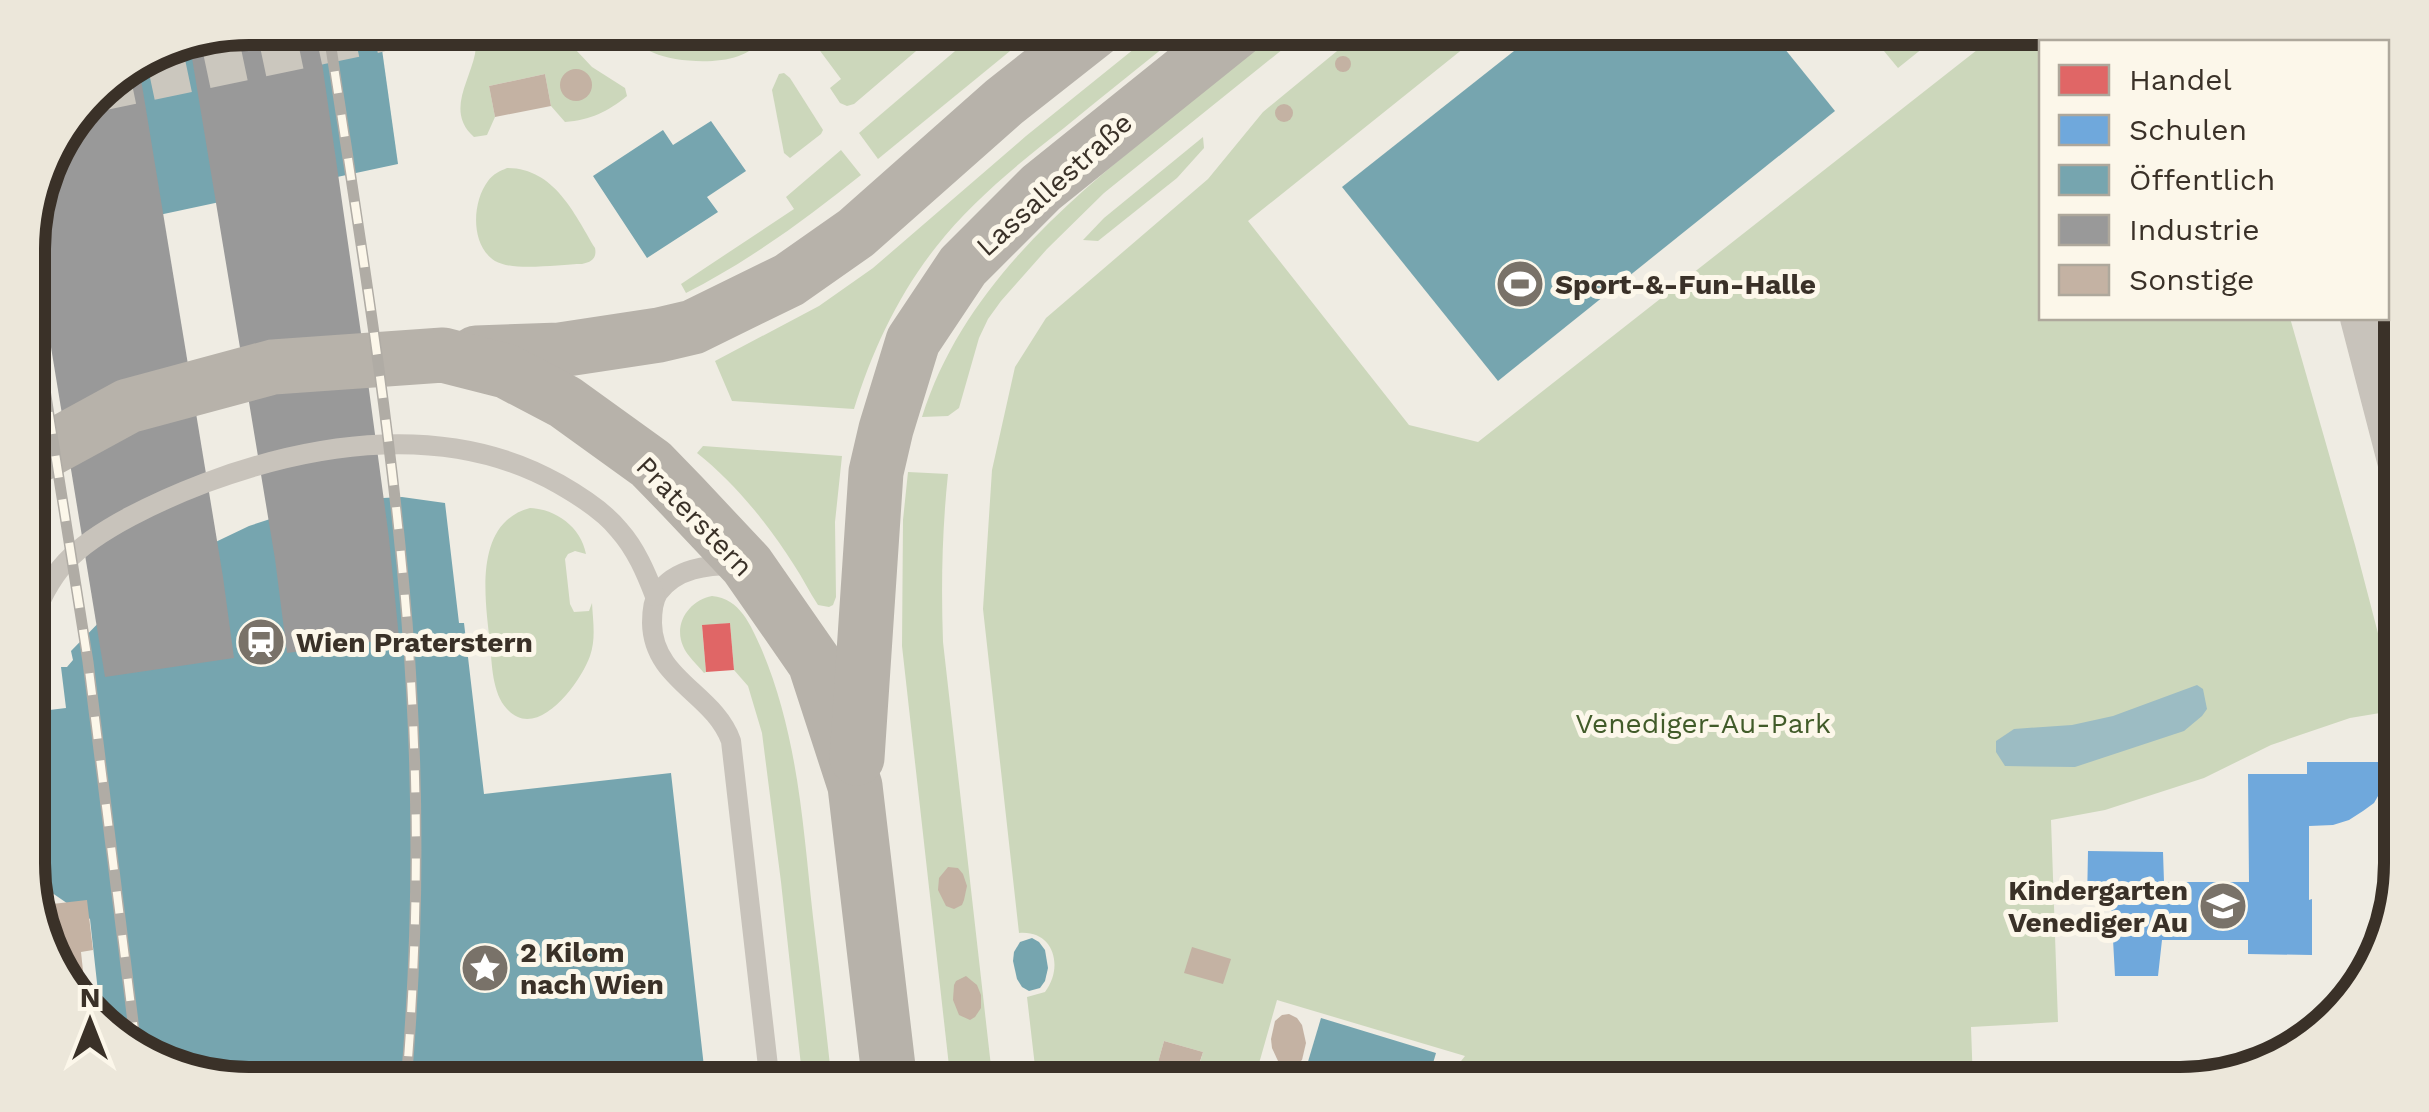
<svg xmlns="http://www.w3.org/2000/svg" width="2429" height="1112" font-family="'Work Sans',sans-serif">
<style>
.green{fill:#ccd7bb;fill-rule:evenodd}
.water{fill:#9cbcc3}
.shops{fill:#e06666}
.schools{fill:#6fa8dc}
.public{fill:#76a5af}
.industry{fill:#999}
.building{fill:#c4b2a3}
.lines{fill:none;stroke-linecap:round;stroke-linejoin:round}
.street-tunnel{stroke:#cbc7be;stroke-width:38;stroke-dasharray:38 19;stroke-linecap:butt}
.lane{stroke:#c8c3bb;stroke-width:20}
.street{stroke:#c8c3bb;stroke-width:38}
.primary{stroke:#b7b2aa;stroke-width:55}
.rail-casing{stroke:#b0aca5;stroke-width:11}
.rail{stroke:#fcf7ea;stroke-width:8;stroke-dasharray:22;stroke-linecap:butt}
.labels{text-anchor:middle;stroke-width:10;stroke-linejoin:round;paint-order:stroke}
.street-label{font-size:28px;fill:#3a3128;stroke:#fcf7ea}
.poi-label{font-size:28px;font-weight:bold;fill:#3a3128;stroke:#fcf7ea;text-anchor:start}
.park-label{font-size:28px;fill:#415b29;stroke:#fcf7ea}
.rim{fill:none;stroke:#3a3128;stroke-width:12}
</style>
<rect width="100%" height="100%" fill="#efece3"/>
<g class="green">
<path d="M 480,28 L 549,28 L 560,33 L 592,67 L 625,88 L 627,96 C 607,112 591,120 565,122 L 551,106 L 545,74 L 489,86 L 495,117 L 487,135 L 474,137 C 446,112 469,83 475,54 C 476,46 477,38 477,30 Z"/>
<path d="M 613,28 C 625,27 641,25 653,29 C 667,33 676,37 691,38 C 714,38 732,27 754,28 L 759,39 C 748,68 679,64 654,53 C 639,47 626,38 613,28 Z"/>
<polygon points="824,28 943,28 854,104 847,106 840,103 830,88 841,79 809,36"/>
<polygon points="982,28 1038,28 878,159 859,133"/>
<path d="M 1160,28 L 1188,28 C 1147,61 1105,94 1064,128 C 1018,164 972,201 936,247 C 898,295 872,351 854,409 L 732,401 L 715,361 L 819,306 L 873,268 L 1026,136 Z"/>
<path d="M 1283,28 L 1309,28 L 1104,193 L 1047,249 L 1001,301 L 988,319 L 979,338 L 959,408 L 948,416 L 922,417 C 961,293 1059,208 1157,129 C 1199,95 1241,61 1283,28 Z"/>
<path d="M 1365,28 L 1489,28 L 1248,221 L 1409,425 L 1478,442 L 2005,28 L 2164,28 L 2171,42 L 2042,42 L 2042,318 L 2290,318 L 2355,545 L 2398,710 L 2350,718 L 2271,745 L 2204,778 L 2105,810 L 2051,820 L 2058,1022 L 1971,1027 L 1973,1084 L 1443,1084 L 1465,1056 L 1277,1000 L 1258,1067 L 1315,1084 L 1037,1084 L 1027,997 L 1045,992 C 1064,967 1054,930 1019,933 L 983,609 L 992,470 L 1015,367 L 1046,318 L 1208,179 L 1263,112 ZM 1164,1041 L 1203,1052 L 1196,1076 L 1157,1066 Z"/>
<polygon points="1865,28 1948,28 1898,68"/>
<polygon points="784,73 790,78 823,130 821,134 790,158 784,153 772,90 779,74"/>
<polygon points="1203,137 1204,148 1177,178 1098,241 1083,240 1104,218"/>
<path d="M 841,150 L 861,175 C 806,219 749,261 686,293 L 681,284 L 794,209 L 786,197 Z"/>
<path d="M 507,168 C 554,168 574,213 595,248 C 597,258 592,262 582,264 C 560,264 514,272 495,261 C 470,245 472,202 488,181 C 493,174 500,171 507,168 Z"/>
<path d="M 703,446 L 842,456 L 835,522 L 836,597 L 833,605 L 829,607 L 818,605 C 809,592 803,578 794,565 C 768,524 735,483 697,453 Z"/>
<path d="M 908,472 L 948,474 C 942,531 941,586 943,642 L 993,1084 L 951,1084 L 902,646 L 903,520 Z"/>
<path d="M 530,508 C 556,509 581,527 586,554 L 575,551 L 568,554 L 565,559 L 570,604 L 574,612 L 589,611 L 592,603 C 593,621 596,639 590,656 C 581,682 537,743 507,709 C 492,693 492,664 490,643 C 485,599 473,523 530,508 Z"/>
<path d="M 712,596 C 740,598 751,626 761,648 C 798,735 803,825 813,917 C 820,973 826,1029 832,1084 L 803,1084 L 781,882 L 762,733 L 748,686 L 734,670 L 730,623 L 702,626 L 706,672 L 704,673 C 697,664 687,656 683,646 C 673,623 690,600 712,596 Z"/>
</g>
<polygon class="water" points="2197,685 2203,689 2207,709 2202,716 2184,731 2075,767 2005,766 1996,752 1996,741 2014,729 2072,725 2113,716"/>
<polygon class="shops" points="730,623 734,670 706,672 702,625"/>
<polygon class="schools" points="2307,762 2381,762 2380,774 2385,775 2382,789 2374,803 2363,811 2349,820 2333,825 2309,826 2309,900 2312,899 2312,955 2248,954 2248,940 2162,940 2158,976 2115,976 2111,903 2087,903 2088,851 2163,852 2164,882 2249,882 2248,774 2307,774"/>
<g class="public">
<polygon points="249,28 379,28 398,164 28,243 28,234 51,151 103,83 165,44"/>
<polygon points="1543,28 1768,28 1835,111 1498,381 1342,187"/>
<polygon points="711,121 746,171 707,197 718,212 647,258 593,176 663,130 673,145"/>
<polygon points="402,497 445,503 459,623 464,623 484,794 671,773 704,1067 545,1084 249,1084 164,1067 101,1019 90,919 29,877 29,700 32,700 33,712 66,708 61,667 67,667 73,660 71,651 114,607 180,559 249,526 301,509 345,500"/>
<polygon points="1032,938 1039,942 1045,950 1048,968 1045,981 1040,988 1029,991 1022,987 1017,979 1013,961 1014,952 1020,942"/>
<polygon points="1321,1018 1436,1053 1427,1084 1335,1084 1304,1075"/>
</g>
<g class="industry">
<polygon points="249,28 317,28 367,375 389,538 399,638 287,653 275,559 189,40"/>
<polygon points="138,61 223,577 234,658 105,677 31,225 51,151 103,83"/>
</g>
<g class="building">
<circle cx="1343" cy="64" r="8"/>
<circle cx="576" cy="85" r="16"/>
<polygon points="545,74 551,106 495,117 489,86"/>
<circle cx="1284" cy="113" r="9"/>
<polygon points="948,867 958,868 963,874 967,886 964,900 962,905 954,909 946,906 938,890 939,878"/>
<polygon points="87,900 93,950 81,952 87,1008 74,998 35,906"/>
<polygon points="1192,947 1231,959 1223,984 1184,973"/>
<polygon points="966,976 977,985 981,995 981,1008 975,1017 970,1020 959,1015 953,1000 954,985 956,981"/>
<polygon points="1289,1014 1297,1018 1302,1025 1306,1043 1302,1060 1292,1068 1284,1066 1278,1061 1272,1048 1271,1039 1275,1021 1282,1015"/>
<polygon points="1164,1041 1203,1052 1195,1077 1157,1066"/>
</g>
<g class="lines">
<polyline class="street-tunnel" points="95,93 380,33 379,28"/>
<g class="lane">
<path d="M 735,565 C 707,565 676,568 658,593 C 653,601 652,613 652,623 C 653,680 714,693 731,741 L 770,1084"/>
<path d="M 29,628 C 39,604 48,581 66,562 C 96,529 163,499 205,483 C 317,441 450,422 559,484 C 580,496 604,511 619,530 C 636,549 646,573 655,596"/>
</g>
<g class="street">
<polyline points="2242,40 2243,42"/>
<polyline points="2386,306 2400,302"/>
<polyline points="2359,318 2400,476"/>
</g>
<g class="primary">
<polyline points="476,353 560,350 659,335 693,327 789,280 856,233 1004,102 1098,28"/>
<polyline points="29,460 128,406 273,367 443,355 506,371 565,402 651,464 683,497 747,565 815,663 855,786 890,1084"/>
<polyline points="857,758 876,472 886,429 913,341 963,266 1041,188 1240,28"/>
</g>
<g class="rail-casing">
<g id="rail">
<path d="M 328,28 C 358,225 391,423 407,622 C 419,775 419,931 406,1084"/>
<polyline points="28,282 88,662 136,1046"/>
</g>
</g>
<use href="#rail" class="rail"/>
</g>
<defs>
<g id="stadium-disc" transform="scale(2.5)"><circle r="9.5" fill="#797269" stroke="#fcf7ea"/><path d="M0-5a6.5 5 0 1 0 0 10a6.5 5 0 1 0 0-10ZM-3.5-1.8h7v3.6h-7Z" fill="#fff"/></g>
<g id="station-disc" transform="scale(2.5)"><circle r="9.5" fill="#797269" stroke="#fcf7ea"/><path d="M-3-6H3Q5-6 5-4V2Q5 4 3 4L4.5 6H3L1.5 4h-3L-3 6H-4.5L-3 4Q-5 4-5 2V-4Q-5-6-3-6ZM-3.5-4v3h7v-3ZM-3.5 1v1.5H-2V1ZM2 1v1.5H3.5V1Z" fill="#fff"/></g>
<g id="school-disc" transform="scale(2.5)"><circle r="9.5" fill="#797269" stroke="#fcf7ea"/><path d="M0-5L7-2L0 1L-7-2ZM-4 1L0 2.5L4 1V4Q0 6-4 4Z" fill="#fff"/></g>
<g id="sight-disc" transform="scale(2.5)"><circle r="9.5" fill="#797269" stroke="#fcf7ea"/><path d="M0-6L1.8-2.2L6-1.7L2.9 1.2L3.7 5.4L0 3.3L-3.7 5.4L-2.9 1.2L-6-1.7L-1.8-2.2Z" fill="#fff"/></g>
</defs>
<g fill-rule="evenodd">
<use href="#stadium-disc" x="1520" y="284"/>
<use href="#station-disc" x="261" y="642"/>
<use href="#school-disc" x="2223" y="906"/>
<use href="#sight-disc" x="485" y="968"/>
</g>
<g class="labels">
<g class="street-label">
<text transform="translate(1054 184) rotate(-42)" y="10">Lassallestraße</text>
<text transform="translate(695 516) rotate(46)" y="10">Praterstern</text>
</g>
<g class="poi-label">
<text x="1555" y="294">Sport-&amp;-Fun-Halle</text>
<text x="296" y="652">Wien Praterstern</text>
<text x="2188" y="900" text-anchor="end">Kindergarten<tspan x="2188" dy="32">Venediger Au</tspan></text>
<text x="520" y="962">2 Kilom<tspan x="520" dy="32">nach Wien</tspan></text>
</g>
<g class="park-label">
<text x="1703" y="733">Venediger-Au-Park</text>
</g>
</g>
<path d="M0 0H2429V1112H0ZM249 45H2180A204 204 0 0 1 2384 249V863A204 204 0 0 1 2180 1067H249A204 204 0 0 1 45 863V249A204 204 0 0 1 249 45Z" fill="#ece7da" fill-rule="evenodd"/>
<path class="rim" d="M249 45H2180A204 204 0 0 1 2384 249V863A204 204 0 0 1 2180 1067H249A204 204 0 0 1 45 863V249A204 204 0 0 1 249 45Z"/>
<rect x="2039" y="40" width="350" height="280" fill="#fcf7ea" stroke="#aea89c" stroke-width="2.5"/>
<rect x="2059" y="65" width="50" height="30" fill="#e06666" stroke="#aea89c" stroke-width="2.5"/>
<text x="2129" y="90" font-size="30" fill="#3a3128">Handel</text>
<rect x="2059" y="115" width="50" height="30" fill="#6fa8dc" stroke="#aea89c" stroke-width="2.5"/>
<text x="2129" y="140" font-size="30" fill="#3a3128">Schulen</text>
<rect x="2059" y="165" width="50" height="30" fill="#76a5af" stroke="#aea89c" stroke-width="2.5"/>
<text x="2129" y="190" font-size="30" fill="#3a3128">Öffentlich</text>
<rect x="2059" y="215" width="50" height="30" fill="#999999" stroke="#aea89c" stroke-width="2.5"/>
<text x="2129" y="240" font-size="30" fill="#3a3128">Industrie</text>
<rect x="2059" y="265" width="50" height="30" fill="#c4b2a3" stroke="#aea89c" stroke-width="2.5"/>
<text x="2129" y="290" font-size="30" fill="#3a3128">Sonstige</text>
<g transform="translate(90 1022)" stroke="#fcf7ea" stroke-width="8" paint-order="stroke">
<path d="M0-8L18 38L0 25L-18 38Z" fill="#3a3128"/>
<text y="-15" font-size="28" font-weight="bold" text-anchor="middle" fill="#3a3128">N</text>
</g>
</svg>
